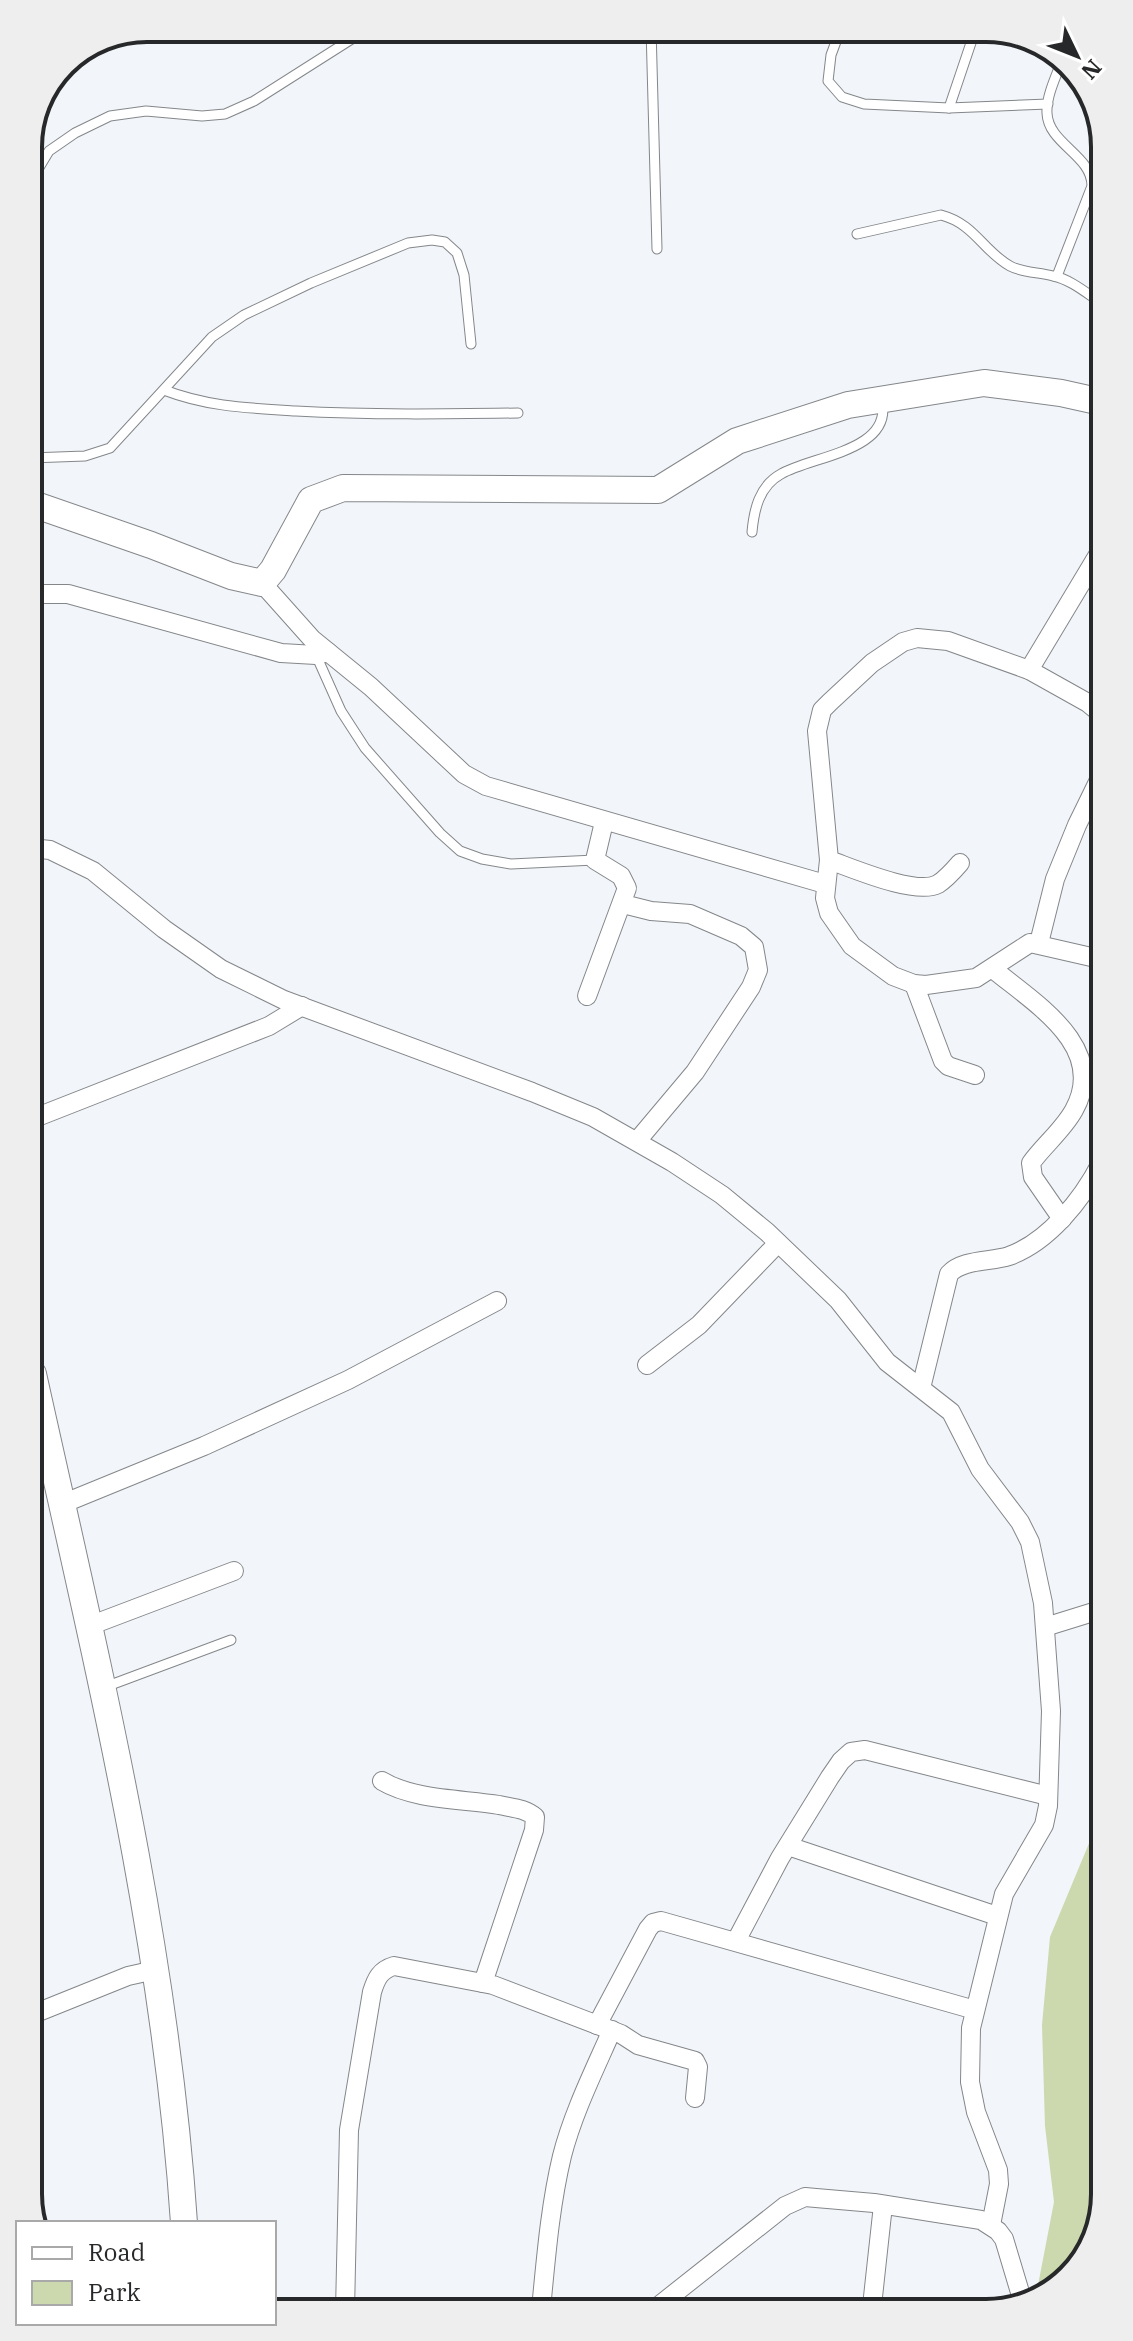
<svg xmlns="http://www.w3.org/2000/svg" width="1133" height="2341" font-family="'IBM Plex Serif',serif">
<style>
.green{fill:#ccd8ae}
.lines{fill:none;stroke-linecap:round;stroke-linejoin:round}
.service-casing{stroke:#84878a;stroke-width:11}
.minor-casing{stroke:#84878a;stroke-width:20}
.secondary-casing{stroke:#84878a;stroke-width:28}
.service{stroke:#fff;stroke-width:9}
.minor{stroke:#fff;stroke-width:18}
.secondary{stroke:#fff;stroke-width:26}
.rim{fill:none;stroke:#272829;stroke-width:4}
</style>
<rect width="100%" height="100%" fill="#f2f5f9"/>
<polygon class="green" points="1103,1829 1105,2195 1085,2261 1035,2301 1054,2202 1045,2126 1042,2025 1050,1937 1090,1841"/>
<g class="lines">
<g class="service-casing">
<g id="service">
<polyline points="651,28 657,249"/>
<polyline points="841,28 831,55 828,81 842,97 864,104 949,108 1048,104"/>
<polyline points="949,108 976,28"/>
<polyline points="28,186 49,151 75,133 110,116 146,111 202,116 225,114 254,101 369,28"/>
<path d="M 857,234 L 941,215 C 975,224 983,251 1010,266 C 1023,273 1039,272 1053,276 C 1069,279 1084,291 1097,300"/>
<path d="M 1057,276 L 1092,186 C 1092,155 1048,144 1047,113 C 1046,96 1057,74 1063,58"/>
<path d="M 164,390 C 208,407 249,408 296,411 C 370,415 444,414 518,413"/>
<polyline points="30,458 85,456 110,448 212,337 244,315 311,283 408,243 432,240 445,242 457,253 464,275 471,344"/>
<path d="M 752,532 C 754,510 759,486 781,474 C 812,456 892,451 882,402"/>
<polyline points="316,655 341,711 365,748 440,833 460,851 482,859 511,864 595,860"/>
<polyline points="105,1687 231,1640"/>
</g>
</g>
<g class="minor-casing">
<g id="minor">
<polyline points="262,583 312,639 371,687 464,774 486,786 825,884"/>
<polyline points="30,597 39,594 68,594 281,653 316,655 328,652"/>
<polyline points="1029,670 1098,555"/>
<polyline points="1099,712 1088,703 1029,670 948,641 917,638 903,642 872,663 830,702 822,710 817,731 829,860 825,898 829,913 852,946 893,976 914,984 926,985 976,978 1030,943 1100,959"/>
<polyline points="31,848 50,850 93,871 164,929 221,969 284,1000 532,1092 593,1117 672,1162 722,1195 767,1232 838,1300 887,1362 951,1412 980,1469 1020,1522 1030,1542 1043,1603 1051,1711 1048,1806 1044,1825 1004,1894 971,2028 970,2082 976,2112 998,2170 999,2184 991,2225"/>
<path d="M 829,860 C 852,868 916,896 938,884 C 946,879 954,870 960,863"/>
<polyline points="623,904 651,911 690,914 741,936 754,947 758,970 751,987 695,1072 637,1141"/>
<polyline points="1039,943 1055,879 1077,825 1099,780"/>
<path d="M 993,969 C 1034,1003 1109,1047 1074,1110 C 1063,1130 1044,1145 1031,1163 L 1033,1177 L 1062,1219"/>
<polyline points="914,984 943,1061 948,1066 975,1075"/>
<polyline points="587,996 627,888 621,876 595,860 604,822"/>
<polyline points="32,1119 269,1026 302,1006"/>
<polyline points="647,1365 699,1325 778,1243"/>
<path d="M 921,1388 L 949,1274 C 962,1259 991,1262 1009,1256 C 1048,1242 1082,1200 1101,1163"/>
<polyline points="62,1504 204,1446 348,1380 497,1301"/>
<polyline points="89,1626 234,1571"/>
<polyline points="1045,1627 1103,1609"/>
<path d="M 382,1781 C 414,1800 462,1799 499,1805 C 512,1808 525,1808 535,1817 L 534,1830 L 483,1983"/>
<polyline points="788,1846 997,1916"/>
<polyline points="736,1941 780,1858 830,1777 841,1761 851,1752 865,1750 1048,1796"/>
<polyline points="36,2013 128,1976 155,1970"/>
<polyline points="597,2025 648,1929 653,1923 661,1921 975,2010"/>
<polyline points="872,2306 883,2205"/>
<polyline points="656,2308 785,2206 805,2197 816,2198 874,2203 981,2220 998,2231 1004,2239 1022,2299"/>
<path d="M 541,2309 C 546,2258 550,2206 562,2156 C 573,2113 594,2071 612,2030"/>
<path d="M 345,2311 L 349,2130 L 372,1992 C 376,1979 380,1970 394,1966 L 493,1985 L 621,2034 L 638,2045 L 695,2061 L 698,2067 L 695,2098"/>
</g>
</g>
<g class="secondary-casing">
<g id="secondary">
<polyline points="30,503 151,545 231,576 262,583 273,570 311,500 343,488 658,490 737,441 848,405 984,383 1061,393 1097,401"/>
<path d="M 33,1374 C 95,1655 165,1936 184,2223"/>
</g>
</g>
<use href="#service" class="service"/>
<use href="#minor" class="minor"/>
<use href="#secondary" class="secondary"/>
</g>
<path d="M0 0H1133V2341H0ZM147 42H986A105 105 0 0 1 1091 147V2194A105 105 0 0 1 986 2299H147A105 105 0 0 1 42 2194V147A105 105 0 0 1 147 42Z" fill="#eee" fill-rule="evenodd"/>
<path class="rim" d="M147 42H986A105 105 0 0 1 1091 147V2194A105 105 0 0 1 986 2299H147A105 105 0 0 1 42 2194V147A105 105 0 0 1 147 42Z"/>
<rect x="16" y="2221" width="260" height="104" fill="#ffffff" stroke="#a9a9a9" stroke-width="2"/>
<rect x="32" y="2247" width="40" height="12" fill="#ffffff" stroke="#a9a9a9" stroke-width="2"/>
<text x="88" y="2261" font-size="24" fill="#272829">Road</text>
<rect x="32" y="2281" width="40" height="24" fill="#ccd8ae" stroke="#a9a9a9" stroke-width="2"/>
<text x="88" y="2301" font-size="24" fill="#272829">Park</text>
<g transform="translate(1077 56) rotate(133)" stroke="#ffffff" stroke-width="6" paint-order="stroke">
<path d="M0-6L14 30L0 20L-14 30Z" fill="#272829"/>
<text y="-12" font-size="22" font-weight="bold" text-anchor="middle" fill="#272829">N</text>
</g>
</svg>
